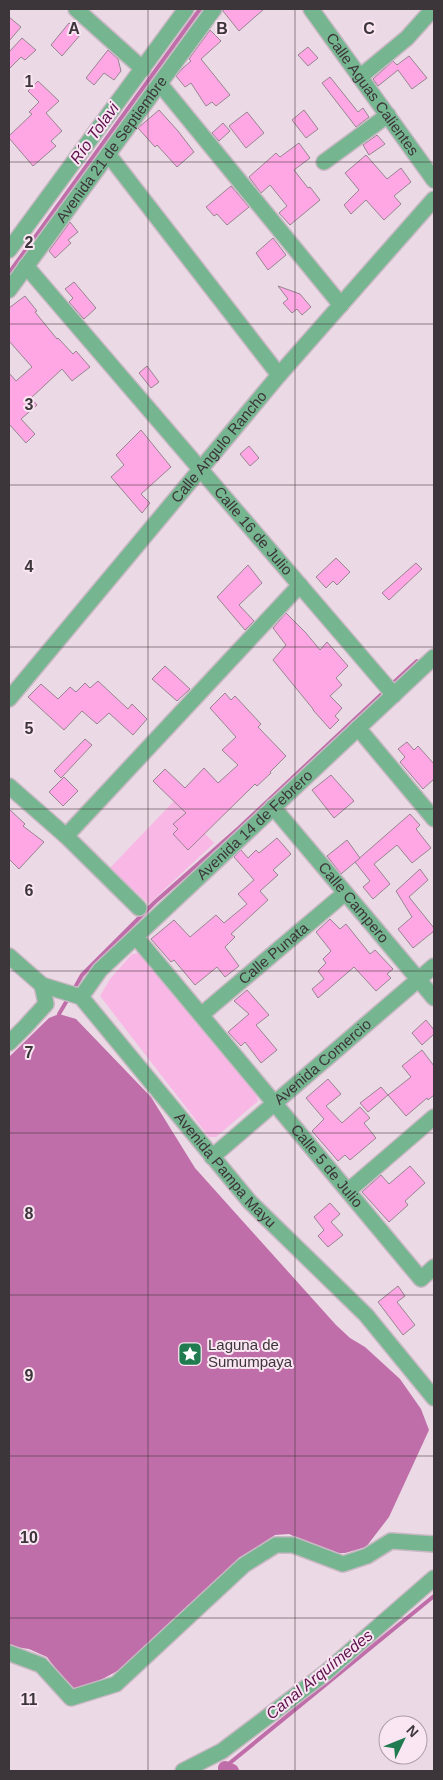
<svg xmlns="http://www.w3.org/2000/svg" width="443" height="1780" font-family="Helvetica,sans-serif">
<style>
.green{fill:#f9b7e5}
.water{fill:#c06ea9}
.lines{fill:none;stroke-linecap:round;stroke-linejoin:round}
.stream{stroke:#c06ea9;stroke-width:4}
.canal{stroke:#c06ea9;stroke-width:14}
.building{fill:#ffa7e4;stroke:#968590}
.minor-casing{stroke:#c8b8c3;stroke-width:18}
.minor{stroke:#75b590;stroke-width:15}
.grid{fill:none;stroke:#3c3539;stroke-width:1;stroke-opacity:0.55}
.labels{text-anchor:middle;stroke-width:4;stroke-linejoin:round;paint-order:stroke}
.street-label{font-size:15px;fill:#3c3539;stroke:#f9e6f2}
.poi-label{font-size:15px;fill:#3c3539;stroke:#f9e6f2;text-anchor:start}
.water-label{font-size:16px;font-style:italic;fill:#5f144f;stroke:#f9e6f2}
.grid-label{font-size:16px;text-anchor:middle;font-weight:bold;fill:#3c3539;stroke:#f9e6f2;stroke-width:4;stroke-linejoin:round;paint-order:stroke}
</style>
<rect width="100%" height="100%" fill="#ebd9e5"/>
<g class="green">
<polygon points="174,801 214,843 149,904 110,868"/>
<polygon points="139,953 256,1094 258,1101 216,1137 209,1137 100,996 110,979 132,954"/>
</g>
<polygon class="water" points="59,1014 76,1019 151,1097 195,1168 336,1325 350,1338 365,1347 400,1379 421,1409 429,1430 389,1517 366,1547 345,1553 330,1553 289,1534 275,1535 231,1566 121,1669 95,1683 71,1689 47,1657 29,1649 9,1646 9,1057 49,1018"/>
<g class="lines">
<g class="stream">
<polyline points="9,273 200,9"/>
<polyline points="391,685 417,661"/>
<polyline points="73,991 82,975 155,902 239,828 386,690"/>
<polyline points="59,1014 69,997"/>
<polyline points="220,1771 434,1596"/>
</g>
<polyline class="canal" points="225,1768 232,1771"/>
</g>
<g class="building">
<polygon points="223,9 264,9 239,31 223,11"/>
<polygon points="9,17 21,27 9,41"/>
<polygon points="69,23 81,34 62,56 51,45"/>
<polygon points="210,30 221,41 201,59 230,95 216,106 212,102 206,106 191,83 185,87 176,76 183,68 191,61 189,59"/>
<polygon points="22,38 36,50 25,60 21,57 9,69 9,52"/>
<polygon points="308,47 318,58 308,66 298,55"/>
<polygon points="108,50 118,59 121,71 114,80 104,73 94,85 86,78"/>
<polygon points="409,56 427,78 412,89 398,70 378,86 373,79 393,61 397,65"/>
<polygon points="330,77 358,112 363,108 369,117 356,127 322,83"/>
<polygon points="38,81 59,101 46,113 62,131 51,141 56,146 33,166 9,138 9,136 32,114 29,112 39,102 28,91"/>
<polygon points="159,110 178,131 194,152 177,167 157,145 155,147 138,128"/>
<polygon points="304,110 318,129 306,138 292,120"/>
<polygon points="247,112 264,133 246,148 229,126"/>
<polygon points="223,123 230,131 219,141 212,133"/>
<polygon points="377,135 385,144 369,155 363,145"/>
<polygon points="299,143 310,158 294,170 308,188 310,187 320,200 290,225 279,213 287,206 270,185 261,193 249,177 276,153 280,157"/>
<polygon points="366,155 387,179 401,168 411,182 394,196 401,204 384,220 366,200 351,214 344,205 359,190 345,173"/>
<polygon points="231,186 249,207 227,225 217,214 214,216 206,207"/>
<polygon points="70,222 78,232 68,240 71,243 55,258 49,251"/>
<polygon points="273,238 286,255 268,270 256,253"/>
<polygon points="74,282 96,308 84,319 69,302 73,298 65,289"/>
<polygon points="278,286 300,294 311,307 302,315 297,309 292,313 283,303 288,299"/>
<polygon points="25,296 37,311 35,312 57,339 58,338 73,354 76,351 90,367 72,381 62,369 31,398 37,405 21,419 35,434 26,443 9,424 9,373 16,381 32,367 9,341 9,308"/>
<polygon points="147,366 159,382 151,388 139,373"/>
<polygon points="141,430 171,467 141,494 150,503 142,513 111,477 124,465 116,455"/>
<polygon points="249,446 259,458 250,466 240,454"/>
<polygon points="336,558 350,572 337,585 333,581 326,588 316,577"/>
<polygon points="416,563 422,569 389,600 382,593"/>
<polygon points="248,565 262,583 239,605 254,621 245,630 217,597"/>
<polygon points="286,613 306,633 320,650 327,642 348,666 336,678 342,685 330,696 342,708 335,716 339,720 330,729 313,710 313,709 273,660 286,645 273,628"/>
<polygon points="165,666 190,689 177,701 152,679"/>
<polygon points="98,681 128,709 132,704 147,719 133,735 109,713 97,724 82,711 64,730 28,697 41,684 58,699 70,687 76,692 85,683 90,688"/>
<polygon points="225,693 231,700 235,696 261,724 258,727 286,756 270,772 271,773 257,786 255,784 188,850 173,834 178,829 173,824 186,813 153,781 165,769 185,788 204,768 218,783 238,765 222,750 236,737 210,708"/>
<polygon points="85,739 92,745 61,778 54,771"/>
<polygon points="407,742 414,750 418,746 434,764 434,779 423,789 400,762 405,757 398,749"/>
<polygon points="331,775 354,801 334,818 312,790"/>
<polygon points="64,777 78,791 63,806 49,792"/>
<polygon points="9,809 25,824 23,826 44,842 19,869 9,859"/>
<polygon points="410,814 420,825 416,829 431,848 412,863 397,845 374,864 390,884 373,899 363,887 370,881 355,862"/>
<polygon points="277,838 291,854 273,870 278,875 260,891 268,900 231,934 235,937 225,947 239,966 225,977 217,967 195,985 174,960 171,962 151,939 174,920 190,937 216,915 224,923 247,904 238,894 254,880 234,857 241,850 248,858 256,850 259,853"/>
<polygon points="347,840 360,858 341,874 327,856"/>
<polygon points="420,869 428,880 409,897 434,928 434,931 413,948 398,929 412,917 396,891"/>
<polygon points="330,919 340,929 346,924 370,954 375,950 393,969 387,974 391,978 376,991 354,967 318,998 312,989 324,979 318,971 326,963 323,959 331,951 316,932"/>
<polygon points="247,990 269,1015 256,1025 277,1050 261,1063 245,1042 241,1046 228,1032 249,1014 234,1001"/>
<polygon points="426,1020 434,1030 434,1034 422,1045 412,1033"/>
<polygon points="422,1050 434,1066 434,1095 428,1100 427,1098 406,1116 388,1095 411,1077 402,1066"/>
<polygon points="328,1079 341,1094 326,1106 342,1123 360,1107 370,1118 364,1123 376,1138 350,1160 345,1155 338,1161 312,1131 324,1119 306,1098"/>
<polygon points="381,1087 388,1095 368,1112 360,1103"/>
<polygon points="410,1166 425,1183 405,1201 408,1205 389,1222 362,1192 381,1175 389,1184"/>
<polygon points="330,1203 340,1214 331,1222 343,1235 328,1247 318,1236 324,1230 314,1217"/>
<polygon points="398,1286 405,1296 397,1302 415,1325 403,1335 378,1302"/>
</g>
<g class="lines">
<g class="minor-casing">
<g id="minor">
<polyline points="76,9 143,69"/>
<path id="s1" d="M 311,9 L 434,180"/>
<polyline points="361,76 407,38 433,9"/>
<polyline points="160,84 341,305"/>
<polyline points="108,154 279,375"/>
<polyline points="324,162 388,115"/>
<polyline points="9,250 186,9"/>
<path id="s2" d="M 26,266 L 394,695"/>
<path id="s3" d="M 9,290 L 214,9"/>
<path id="s4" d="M 9,699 L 279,375 L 434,199"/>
<polyline points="358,728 434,819"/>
<polyline points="9,786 66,836 139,908"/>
<path id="s5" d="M 273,807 L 434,998"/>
<polyline points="66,836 300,585"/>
<path id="s6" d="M 136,937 L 421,1279 L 434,1267"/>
<path id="s7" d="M 9,956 L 42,985 L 81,997 L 250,1202 L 366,1315 L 434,1398"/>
<path id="s8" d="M 81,997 L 100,970 L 434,657"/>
<path id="s9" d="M 201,1015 L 345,893"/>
<polyline points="9,1043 25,1027 46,1004 42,985"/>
<path id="s10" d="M 212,1157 L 434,966"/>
<polyline points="348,1191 434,1117"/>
<polyline points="9,1653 41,1665 71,1698 116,1684 244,1565 276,1545 293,1545 343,1564 367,1556 391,1541 434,1544"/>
<polyline points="183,1771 222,1751 324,1674 434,1578"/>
</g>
</g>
<use href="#minor" class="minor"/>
</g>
<path class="grid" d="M 148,9 L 148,1771M 295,9 L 295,1771M 9,162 L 434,162M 9,324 L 434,324M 9,485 L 434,485M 9,647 L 434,647M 9,809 L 434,809M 9,971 L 434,971M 9,1133 L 434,1133M 9,1295 L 434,1295M 9,1456 L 434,1456M 9,1618 L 434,1618"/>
<defs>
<g id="sight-square" transform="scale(1.25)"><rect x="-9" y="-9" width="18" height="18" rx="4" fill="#217b50" stroke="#f9e6f2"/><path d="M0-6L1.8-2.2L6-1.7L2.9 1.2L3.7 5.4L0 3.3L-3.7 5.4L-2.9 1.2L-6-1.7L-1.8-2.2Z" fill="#fff"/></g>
</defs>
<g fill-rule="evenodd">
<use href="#sight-square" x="190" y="1354"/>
</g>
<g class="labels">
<g class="street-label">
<text dy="5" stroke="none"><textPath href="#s1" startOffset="105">Calle Aguas Calientes</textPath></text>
<text dy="5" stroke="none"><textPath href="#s3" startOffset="174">Avenida 21 de Septiembre</textPath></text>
<text dy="5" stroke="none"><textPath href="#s4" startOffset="328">Calle Angulo Rancho</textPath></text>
<text dy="5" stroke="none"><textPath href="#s2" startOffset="349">Calle 16 de Julio</textPath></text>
<text dy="5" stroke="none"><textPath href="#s8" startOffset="245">Avenida 14 de Febrero</textPath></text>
<text dy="5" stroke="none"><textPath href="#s5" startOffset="125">Calle Campero</textPath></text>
<text dy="5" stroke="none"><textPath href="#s9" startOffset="95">Calle Punata</textPath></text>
<text dy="5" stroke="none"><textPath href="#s10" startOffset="146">Avenida Comercio</textPath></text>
<text dy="5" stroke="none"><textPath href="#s6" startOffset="298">Calle 5 de Julio</textPath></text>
<text dy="5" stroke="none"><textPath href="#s7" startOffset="310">Avenida Pampa Mayu</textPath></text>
</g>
<g class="poi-label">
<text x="208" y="1350">Laguna de<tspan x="208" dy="17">Sumumpaya</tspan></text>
</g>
<g class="water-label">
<text transform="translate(94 133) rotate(-54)" y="6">Río Tolavi</text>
<text transform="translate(319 1674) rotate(-39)" y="6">Canal Arquímedes</text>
</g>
</g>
<g class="grid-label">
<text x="74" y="34">A</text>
<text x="222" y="34">B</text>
<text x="369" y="34">C</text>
<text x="29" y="87">1</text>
<text x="29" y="248">2</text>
<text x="29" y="410">3</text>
<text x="29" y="572">4</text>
<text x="29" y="734">5</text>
<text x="29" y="896">6</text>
<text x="29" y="1058">7</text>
<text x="29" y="1219">8</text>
<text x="29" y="1381">9</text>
<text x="29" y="1543">10</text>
<text x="29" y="1705">11</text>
</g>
<rect width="443" height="1780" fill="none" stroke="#3c3539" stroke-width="20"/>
<g transform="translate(403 1740) rotate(47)"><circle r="24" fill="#f9e6f2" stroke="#ad9fa8"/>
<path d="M0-4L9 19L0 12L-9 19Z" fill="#217b50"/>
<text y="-8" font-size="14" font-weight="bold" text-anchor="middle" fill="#3c3539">N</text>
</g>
</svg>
